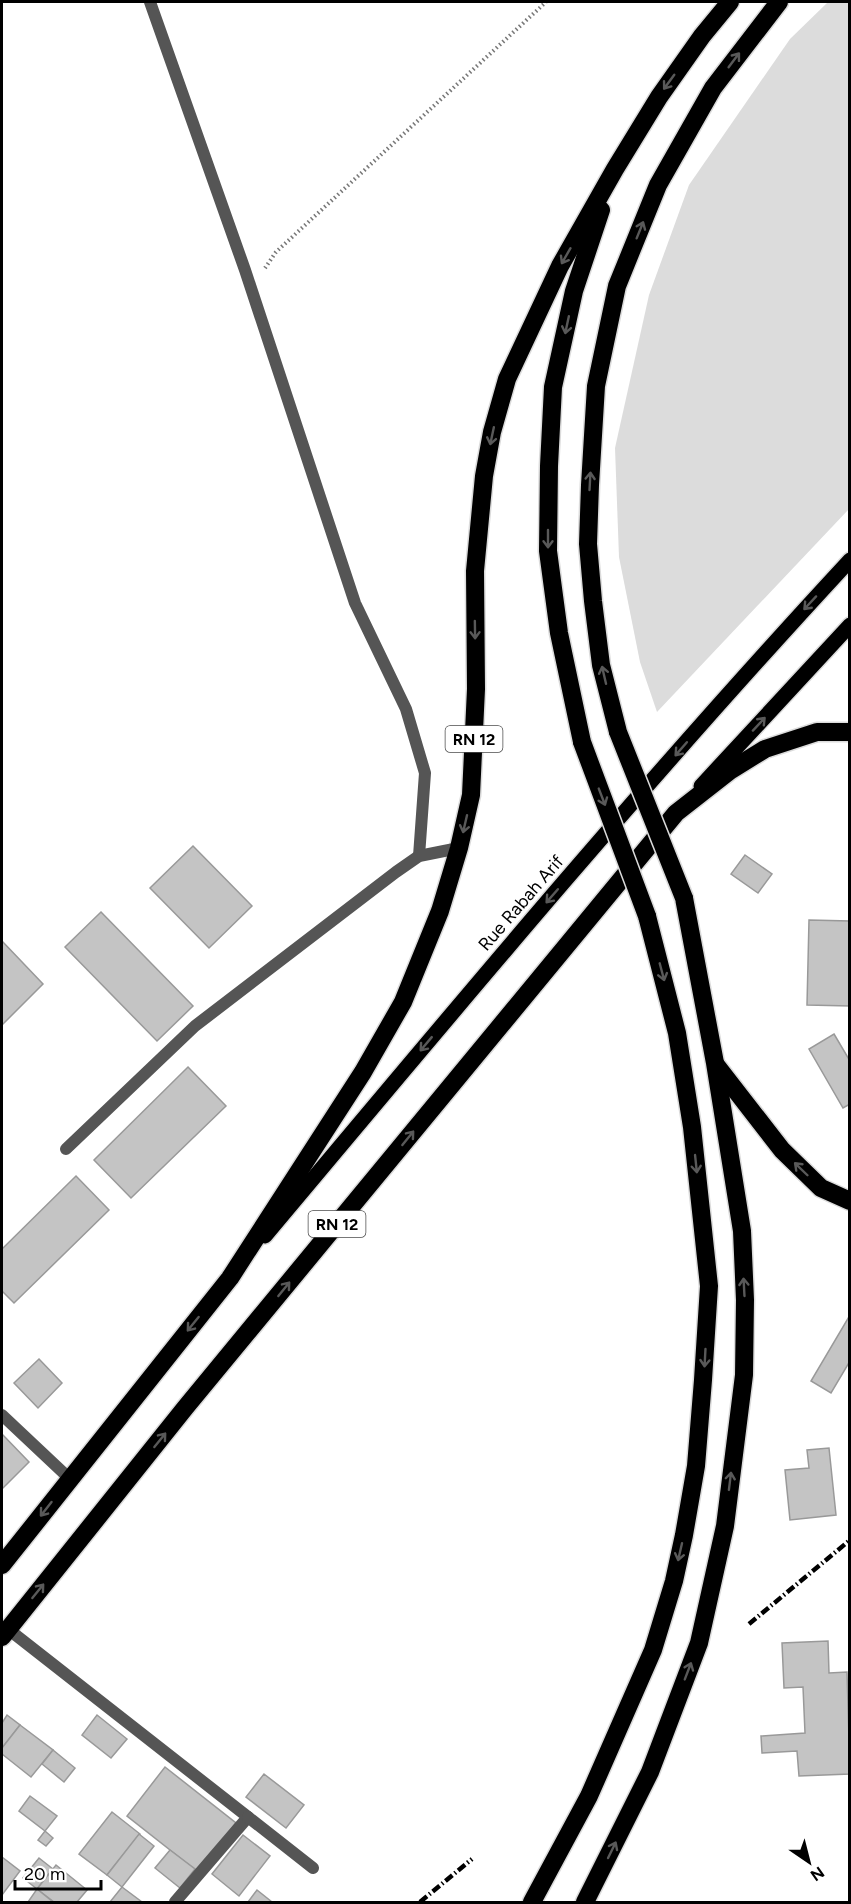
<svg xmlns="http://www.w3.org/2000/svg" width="851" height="1904" font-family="Figtree,sans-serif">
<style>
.green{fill:#dcdcdc}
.building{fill:#c4c4c4;stroke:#999;stroke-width:1.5}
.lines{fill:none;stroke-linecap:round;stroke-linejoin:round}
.primary-casing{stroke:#dbdbdb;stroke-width:18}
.highway-casing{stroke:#dbdbdb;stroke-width:21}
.path{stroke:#777;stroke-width:4;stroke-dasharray:1.5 3;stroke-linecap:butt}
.street{stroke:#555;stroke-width:12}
.primary{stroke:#000;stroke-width:15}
.highway{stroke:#000;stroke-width:18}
.rail{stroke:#000;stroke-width:4.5;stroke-dasharray:9 3 1.5 3;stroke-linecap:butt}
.highway-bridge-casing{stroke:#dbdbdb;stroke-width:21;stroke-linecap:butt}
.highway-bridge{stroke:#000;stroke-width:18}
.oneway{stroke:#595959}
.labels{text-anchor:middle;stroke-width:4.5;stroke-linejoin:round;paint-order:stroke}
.shield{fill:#fff;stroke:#4c4c4c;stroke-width:1.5}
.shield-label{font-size:16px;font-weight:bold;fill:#000}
.street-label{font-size:18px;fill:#000;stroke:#fff}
</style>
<rect width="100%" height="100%" fill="#fff"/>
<polygon class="green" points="828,2 850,2 849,509 657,712 640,662 619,557 615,448 649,295 689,185 790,39"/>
<g class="building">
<polygon points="193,846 252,906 209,948 150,888"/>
<polygon points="745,855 772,874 758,893 731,874"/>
<polygon points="101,912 193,1006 157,1041 65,947"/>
<polygon points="809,920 850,921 850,1006 807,1005"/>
<polygon points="2,941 43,984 2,1025"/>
<polygon points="834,1034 850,1061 850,1104 843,1108 809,1049"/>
<polygon points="188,1067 226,1106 131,1198 94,1160"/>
<polygon points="76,1176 109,1210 14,1303 2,1291 2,1249"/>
<polygon points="850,1315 850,1361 831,1393 811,1381"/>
<polygon points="39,1359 62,1383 38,1408 14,1383"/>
<polygon points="2,1434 29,1462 2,1489"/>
<polygon points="829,1448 836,1515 790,1520 785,1470 809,1468 807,1450"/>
<polygon points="828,1641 829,1673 847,1672 850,1774 799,1776 797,1751 762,1753 761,1736 805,1733 803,1687 784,1688 782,1643"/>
<polygon points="7,1715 20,1725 2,1748 2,1723"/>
<polygon points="97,1715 127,1739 111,1758 82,1735"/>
<polygon points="20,1725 53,1750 31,1777 2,1754 2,1748"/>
<polygon points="53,1750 75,1768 64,1782 42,1764"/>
<polygon points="165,1767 236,1823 198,1872 127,1816"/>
<polygon points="264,1774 304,1805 286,1828 246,1797"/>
<polygon points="30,1796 57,1816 45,1831 19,1811"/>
<polygon points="112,1812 140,1834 107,1875 79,1854"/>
<polygon points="45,1831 53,1838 46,1846 38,1840"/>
<polygon points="139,1834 154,1846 122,1887 107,1875"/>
<polygon points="243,1835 270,1856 239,1896 212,1874"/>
<polygon points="170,1850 195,1869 180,1888 155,1868"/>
<polygon points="2,1857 20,1871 2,1895"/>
<polygon points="39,1858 53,1869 37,1889 23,1878"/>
<polygon points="56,1865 87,1890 77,1902 54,1902 37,1889"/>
<polygon points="122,1887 142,1902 110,1902"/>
<polygon points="37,1889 53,1902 28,1902"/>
<polygon points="257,1890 272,1902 248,1902"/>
</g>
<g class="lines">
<g class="primary-casing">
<g id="primary">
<polyline points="701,786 850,625"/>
<path d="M 265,1236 C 456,1008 647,779 850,560"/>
</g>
</g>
<g class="highway-casing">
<g id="highway">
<polyline points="618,732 601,665 593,601 588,544 590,485 596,386 617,286 658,185 713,88 779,2"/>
<polyline points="582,742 559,633 548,551 549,466 553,387 574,291 601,210"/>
<polyline points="716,1065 782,1150 821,1188 850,1201"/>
<polyline points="2,1565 230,1278 363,1072 403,1002 440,911 459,848 471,795 476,689 475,571 484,476 492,432 507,379 560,266 615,169 659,97 702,36 730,2"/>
<polyline points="2,1637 185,1408 676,813 731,770 765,749 817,732 850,732"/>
<polyline points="532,1902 589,1796 653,1650 674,1581 684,1535 696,1466 703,1380 709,1286 692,1127 677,1033 647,916"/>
<polyline points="585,1902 650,1772 699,1643 725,1526 744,1375 745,1300 742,1231 715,1063 684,898"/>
</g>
</g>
<polyline class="path" points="265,268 276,252 546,2"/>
<g class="street">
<polyline points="150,2 245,270 355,603 406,709 425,773 419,856"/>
<polyline points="66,1149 195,1026 396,872 419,856 459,848"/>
<polyline points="2,1415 70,1479"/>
<polyline points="8,1629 248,1817 175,1902"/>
<polyline points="248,1817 313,1868"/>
</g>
<use href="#primary" class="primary"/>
<use href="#highway" class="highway"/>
<g class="rail">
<polyline points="749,1624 850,1540"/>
<polyline points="420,1902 472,1859"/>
</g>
<g class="highway-bridge-casing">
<g id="highway-bridge">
<polyline points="618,732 684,898"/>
<polyline points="582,742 647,916"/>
</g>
</g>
<use href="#highway-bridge" class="highway-bridge"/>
</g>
<defs><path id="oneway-shaft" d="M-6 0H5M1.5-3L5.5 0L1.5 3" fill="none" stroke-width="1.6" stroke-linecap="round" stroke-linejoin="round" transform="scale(1.5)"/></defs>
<g class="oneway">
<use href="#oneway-shaft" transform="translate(734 60) rotate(-53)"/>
<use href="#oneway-shaft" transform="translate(669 82) rotate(126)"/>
<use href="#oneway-shaft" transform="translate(640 230) rotate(-68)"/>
<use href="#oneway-shaft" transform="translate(566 256) rotate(120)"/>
<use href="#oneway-shaft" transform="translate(567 325) rotate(102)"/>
<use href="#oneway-shaft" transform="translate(492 436) rotate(102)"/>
<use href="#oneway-shaft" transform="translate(590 481) rotate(-87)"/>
<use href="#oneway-shaft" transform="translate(548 539) rotate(90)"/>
<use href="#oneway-shaft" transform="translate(810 603) rotate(133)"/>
<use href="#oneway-shaft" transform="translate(475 630) rotate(89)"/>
<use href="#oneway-shaft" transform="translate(604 675) rotate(-103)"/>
<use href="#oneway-shaft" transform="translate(759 724) rotate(-47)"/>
<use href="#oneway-shaft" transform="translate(681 749) rotate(131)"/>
<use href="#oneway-shaft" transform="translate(602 797) rotate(69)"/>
<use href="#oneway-shaft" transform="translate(465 824) rotate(103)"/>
<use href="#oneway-shaft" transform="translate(552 896) rotate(131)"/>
<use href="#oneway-shaft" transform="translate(662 972) rotate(75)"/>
<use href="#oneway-shaft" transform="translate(426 1044) rotate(130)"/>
<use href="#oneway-shaft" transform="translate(408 1138) rotate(-51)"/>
<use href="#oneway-shaft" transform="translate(696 1164) rotate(84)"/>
<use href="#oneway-shaft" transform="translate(801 1169) rotate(-136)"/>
<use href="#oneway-shaft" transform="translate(744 1287) rotate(-93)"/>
<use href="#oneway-shaft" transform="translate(284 1289) rotate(-51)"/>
<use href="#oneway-shaft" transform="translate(193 1324) rotate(129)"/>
<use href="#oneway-shaft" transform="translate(705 1358) rotate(93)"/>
<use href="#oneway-shaft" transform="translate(160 1440) rotate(-51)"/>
<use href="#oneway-shaft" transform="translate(730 1481) rotate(-83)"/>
<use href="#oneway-shaft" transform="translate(46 1509) rotate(128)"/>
<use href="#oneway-shaft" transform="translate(680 1552) rotate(103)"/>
<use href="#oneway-shaft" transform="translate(38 1591) rotate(-51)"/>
<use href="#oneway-shaft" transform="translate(688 1671) rotate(-69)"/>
<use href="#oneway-shaft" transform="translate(612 1850) rotate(-64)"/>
</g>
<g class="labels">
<g class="shield">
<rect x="445.5" y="726" width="57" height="26" rx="4.5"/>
<rect x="308.5" y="1211" width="57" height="26" rx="4.5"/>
</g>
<g class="shield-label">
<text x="474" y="745">RN 12</text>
<text x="337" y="1230">RN 12</text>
</g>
<g class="street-label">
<text transform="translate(521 903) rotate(-49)" y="6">Rue Rabah Arif</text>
</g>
</g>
<rect width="851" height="1904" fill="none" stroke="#000000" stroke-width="6"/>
<g transform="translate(809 1862) rotate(145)" stroke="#ffffff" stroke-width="4.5" paint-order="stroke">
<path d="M0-4.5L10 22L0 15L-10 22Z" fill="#000000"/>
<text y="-9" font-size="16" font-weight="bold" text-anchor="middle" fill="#000000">N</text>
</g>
<path d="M15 1880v9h86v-9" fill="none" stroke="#000000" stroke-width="3"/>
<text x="24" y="1880" font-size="18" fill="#000000" stroke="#ffffff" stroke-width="4.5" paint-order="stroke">20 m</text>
</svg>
